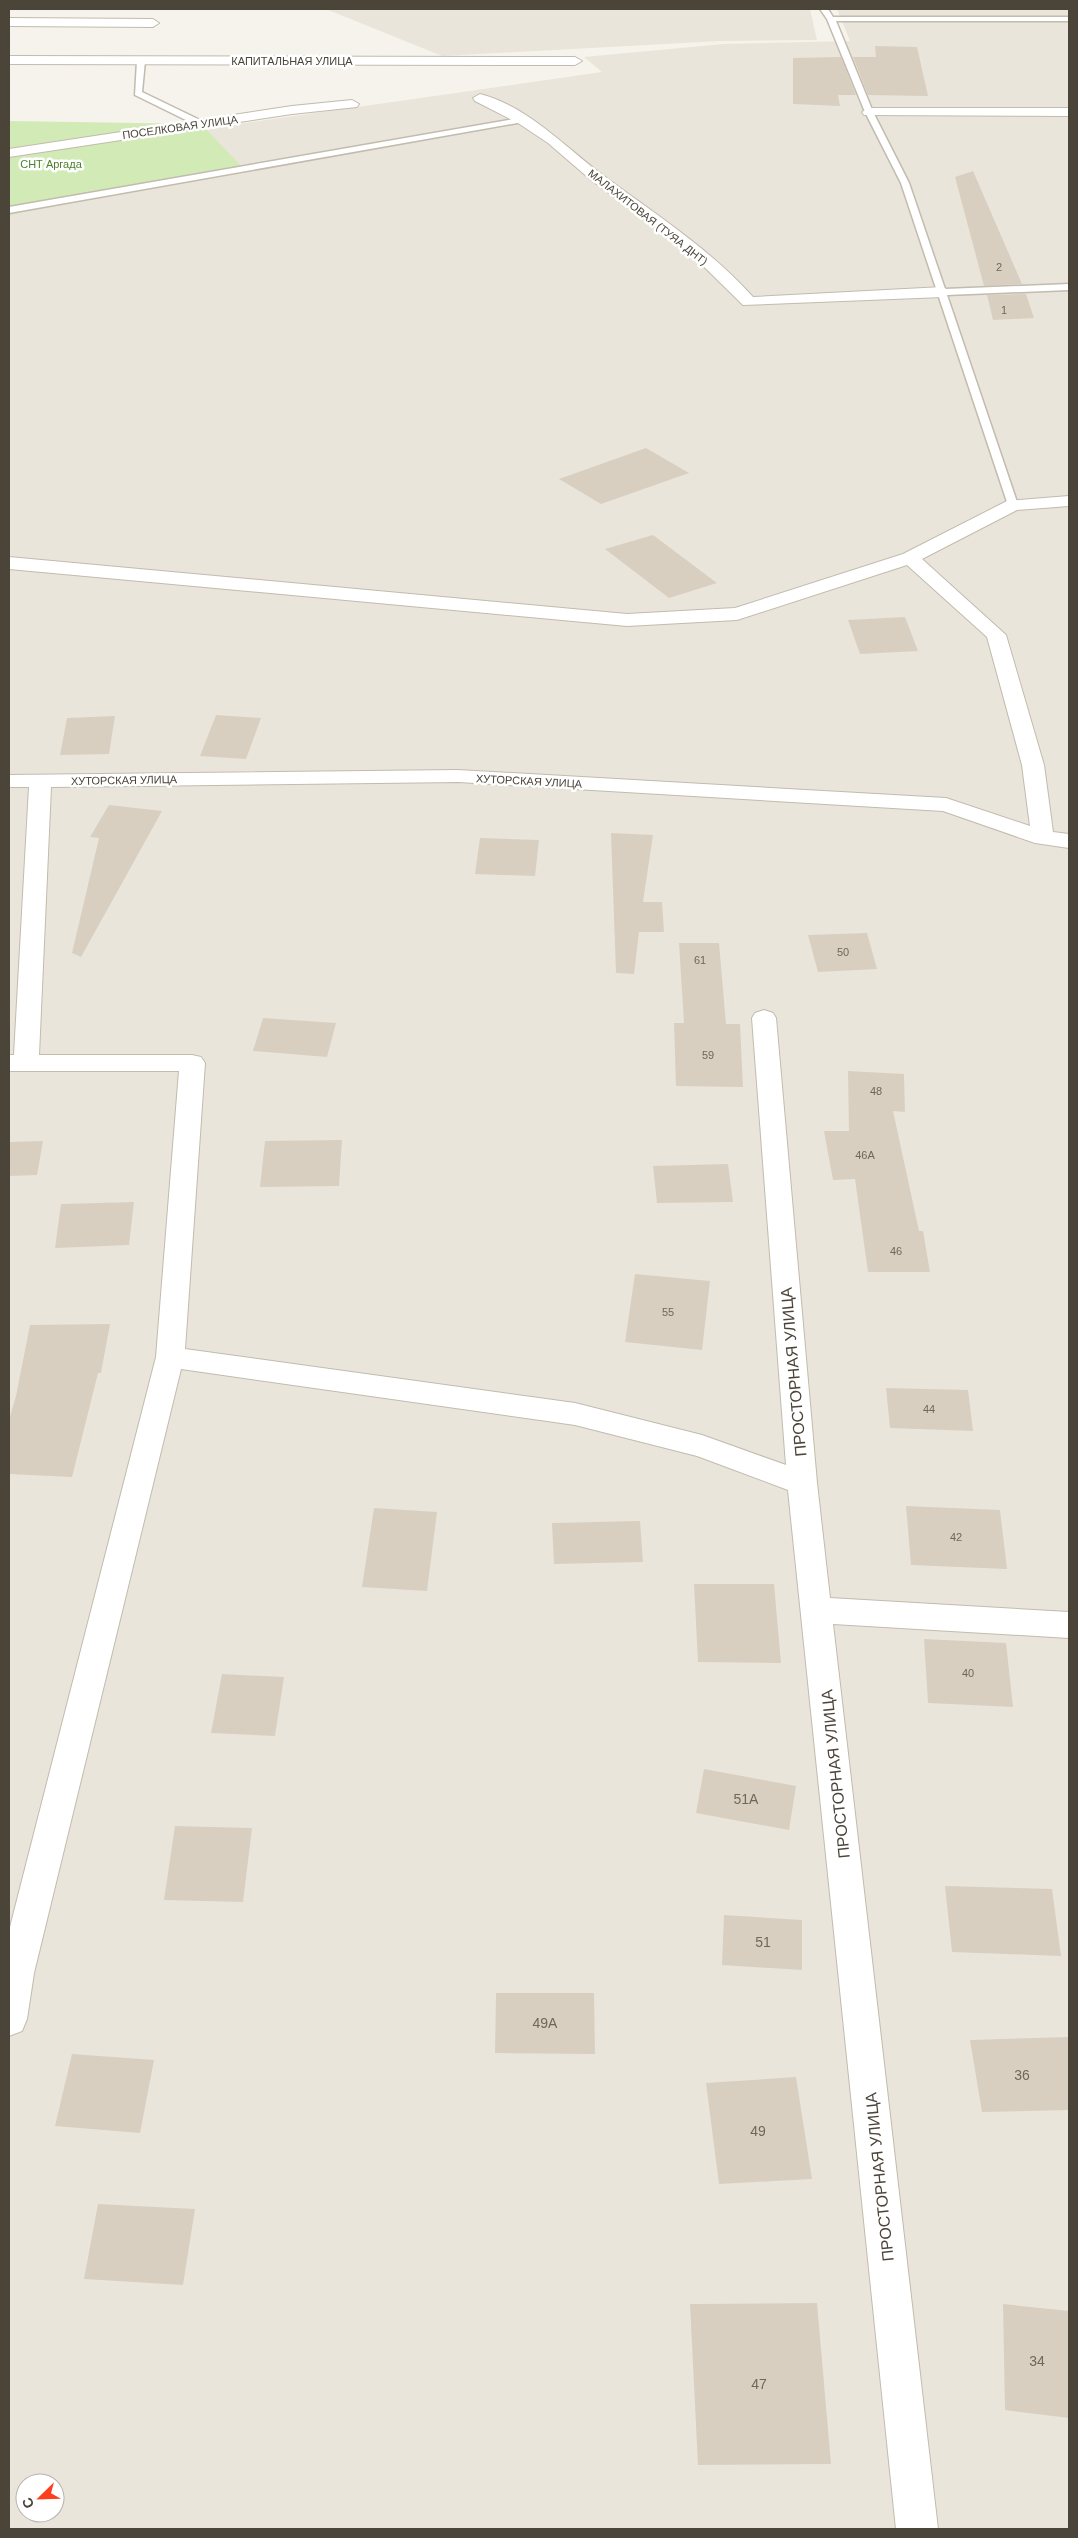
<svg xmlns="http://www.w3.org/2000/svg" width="1078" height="2538" font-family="Helvetica,sans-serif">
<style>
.residential{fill:#eae5da;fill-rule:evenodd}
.green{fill:#d2eab5}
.building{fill:#d8cfc1}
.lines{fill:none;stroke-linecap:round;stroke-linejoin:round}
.lane-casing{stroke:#c2bbae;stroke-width:3}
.street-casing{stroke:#c2bbae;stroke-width:2}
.lane{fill:#fff;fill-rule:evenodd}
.street{fill:#fff;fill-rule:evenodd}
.labels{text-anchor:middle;stroke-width:5;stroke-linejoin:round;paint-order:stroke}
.far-street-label{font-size:11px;fill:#4b4439;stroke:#fff}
.far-park-label{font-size:11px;fill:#4a7f2a;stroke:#fff}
.number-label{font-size:11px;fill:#6e675b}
.near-number-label{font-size:14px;fill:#6e675b}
.near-street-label{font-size:16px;fill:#4b4439;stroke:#fff}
</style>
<rect width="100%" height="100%" fill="#f6f3ec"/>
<g class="residential">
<polygon points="326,9 810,9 817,40 720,41 442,56"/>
<path d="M 837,9 L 1069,9 L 1069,2529 L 9,2529 L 9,144 L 85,146 L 602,72 L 584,57 L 724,44 L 850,41 ZM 25,2483 L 55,2483 L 55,2513 L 25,2513 Z"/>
</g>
<polygon class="green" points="9,121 201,124 244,169 9,215"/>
<g class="building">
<polygon points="875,46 917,47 928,96 868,95 853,57 876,57"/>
<polygon points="841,57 856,95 838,95 840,106 793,104 793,58"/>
<polygon points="973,171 1022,284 984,286 955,177"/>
<polygon points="1026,294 1034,318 993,320 987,295"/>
<polygon points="646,448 689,473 601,504 559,479"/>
<polygon points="653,535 717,583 669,598 605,549"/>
<polygon points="905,617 918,651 860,654 848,620"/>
<polygon points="216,715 261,718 246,759 200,756"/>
<polygon points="115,716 109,754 60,755 67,718"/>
<polygon points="109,805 162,811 81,957 72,953 99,838 90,837"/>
<polygon points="611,833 653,835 643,902 662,902 664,932 639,932 634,974 616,973"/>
<polygon points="480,838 539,840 535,876 475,874"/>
<polygon points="867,933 877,969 818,972 808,935"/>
<polygon points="679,943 719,943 726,1024 740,1024 743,1087 676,1086 674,1023 684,1023"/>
<polygon points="263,1018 336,1023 327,1057 253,1051"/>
<polygon points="848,1071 904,1074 905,1112 893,1111 919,1231 923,1231 930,1272 868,1272 855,1179 833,1180 824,1131 849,1131"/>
<polygon points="342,1140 339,1186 260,1187 265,1141"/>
<polygon points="43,1141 37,1175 9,1176 9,1142"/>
<polygon points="728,1164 733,1202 657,1203 653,1166"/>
<polygon points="134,1202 129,1245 55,1248 61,1204"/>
<polygon points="635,1274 710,1281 702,1350 625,1342"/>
<polygon points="110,1324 101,1373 98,1373 72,1477 9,1474 9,1420 16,1396 30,1325"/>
<polygon points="886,1388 968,1390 973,1431 890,1428"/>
<polygon points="906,1506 1000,1510 1007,1569 911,1565"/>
<polygon points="374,1508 437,1512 427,1591 362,1587"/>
<polygon points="640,1521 643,1562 554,1564 552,1523"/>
<polygon points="694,1584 774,1584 781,1663 698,1662"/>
<polygon points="924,1639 1006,1643 1013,1707 928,1703"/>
<polygon points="222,1674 284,1677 275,1736 211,1733"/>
<polygon points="704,1769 796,1786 789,1830 696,1813"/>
<polygon points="175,1826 252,1828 243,1902 164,1900"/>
<polygon points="945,1886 1052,1889 1061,1956 952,1952"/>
<polygon points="724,1915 802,1920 802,1970 722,1965"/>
<polygon points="496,1993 594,1993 595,2054 495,2053"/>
<polygon points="1069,2037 1069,2110 982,2112 970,2040"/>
<polygon points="72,2054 154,2060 140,2133 55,2126"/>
<polygon points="796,2077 812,2179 719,2184 706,2083"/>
<polygon points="98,2204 195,2209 183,2285 84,2279"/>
<polygon points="817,2303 831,2464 698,2465 690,2304"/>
<polygon points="1003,2304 1069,2311 1069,2418 1005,2410"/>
</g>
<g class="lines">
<g class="lane-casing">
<g id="lane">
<polygon points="820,9 828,9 833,17 1069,17 1069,21 836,21 873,112 909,183 945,289 1069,284 1069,290 947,295 1018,505 1017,507 1013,508 1008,505 901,183 865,112 827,19"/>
<polygon points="141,59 145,61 142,92 204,122 204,126 198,126 135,95 137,61"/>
<polygon points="520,118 523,118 523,122 9,213 9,207"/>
</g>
</g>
<g class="street-casing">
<g id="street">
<polygon points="9,18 153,19 159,23 153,27 9,26"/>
<polygon points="9,56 575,57 582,61 575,65 9,64"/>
<path d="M 480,94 C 527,106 563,145 600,173 C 653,213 708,247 753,297 L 943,287 L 951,292 L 943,297 L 743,305 L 691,254 L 591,180 L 548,143 L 518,123 L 475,101 L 473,98 Z"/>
<polygon points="352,100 359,104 357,107 292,114 9,157 9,149 292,106"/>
<polygon points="869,108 1069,108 1069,116 864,115 862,112"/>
<polygon points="1069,496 1069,506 1017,510 922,559 1006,635 1044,765 1053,832 1069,834 1069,848 1035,843 943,811 458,782 51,787 39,1055 192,1055 201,1057 205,1063 185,1349 575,1403 702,1435 786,1465 752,1018 755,1013 764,1010 773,1013 776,1018 817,1483 830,1598 1069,1612 1069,1638 833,1624 938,2529 896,2529 788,1490 697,1456 575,1425 181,1369 34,1973 27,2019 22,2031 9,2036 9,1931 156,1357 179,1071 9,1071 9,1055 14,1055 29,787 9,787 9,775 458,770 946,798 1030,826 1022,765 987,637 907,565 737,620 627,626 9,569 9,557 627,614 735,608 903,554 1007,501"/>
</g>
</g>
<use href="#lane" class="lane"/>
<use href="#street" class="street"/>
</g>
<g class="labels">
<g class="far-street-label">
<text x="292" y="65">КАПИТАЛЬНАЯ УЛИЦА</text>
<text transform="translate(180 127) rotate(-8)" y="4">ПОСЕЛКОВАЯ УЛИЦА</text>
<text transform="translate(648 217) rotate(38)" y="4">МАЛАХИТОВАЯ (ТУЯА ДНТ)</text>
<text transform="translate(124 780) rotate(-1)" y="4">ХУТОРСКАЯ УЛИЦА</text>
<text transform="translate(529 781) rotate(3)" y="4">ХУТОРСКАЯ УЛИЦА</text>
</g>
<g class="far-park-label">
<text x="51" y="168">СНТ Аргада</text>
</g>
<g class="number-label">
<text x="999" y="271">2</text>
<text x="1004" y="314">1</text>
<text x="843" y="956">50</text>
<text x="700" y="964">61</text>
<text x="708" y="1059">59</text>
<text x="876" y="1095">48</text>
<text x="865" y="1159">46А</text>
<text x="896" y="1255">46</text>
<text x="668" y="1316">55</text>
<text x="929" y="1413">44</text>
<text x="956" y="1541">42</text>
<text x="968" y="1677">40</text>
</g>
<g class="near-number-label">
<text x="746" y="1804">51А</text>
<text x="763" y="1947">51</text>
<text x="545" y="2028">49А</text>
<text x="1022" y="2080">36</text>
<text x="758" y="2136">49</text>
<text x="1037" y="2366">34</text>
<text x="759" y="2389">47</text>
</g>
<g class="near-street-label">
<text transform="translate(793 1372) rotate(-95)" y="6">ПРОСТОРНАЯ УЛИЦА</text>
<text transform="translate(835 1774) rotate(-96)" y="6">ПРОСТОРНАЯ УЛИЦА</text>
<text transform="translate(879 2177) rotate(-96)" y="6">ПРОСТОРНАЯ УЛИЦА</text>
</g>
</g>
<rect width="1078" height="2538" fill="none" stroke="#4b4439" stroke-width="20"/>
<g transform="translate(40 2498) rotate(247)"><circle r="24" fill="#ffffff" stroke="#b7b4b0"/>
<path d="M0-4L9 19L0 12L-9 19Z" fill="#fc3f1d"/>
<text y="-8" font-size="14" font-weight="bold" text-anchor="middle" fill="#4b4439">С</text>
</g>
</svg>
